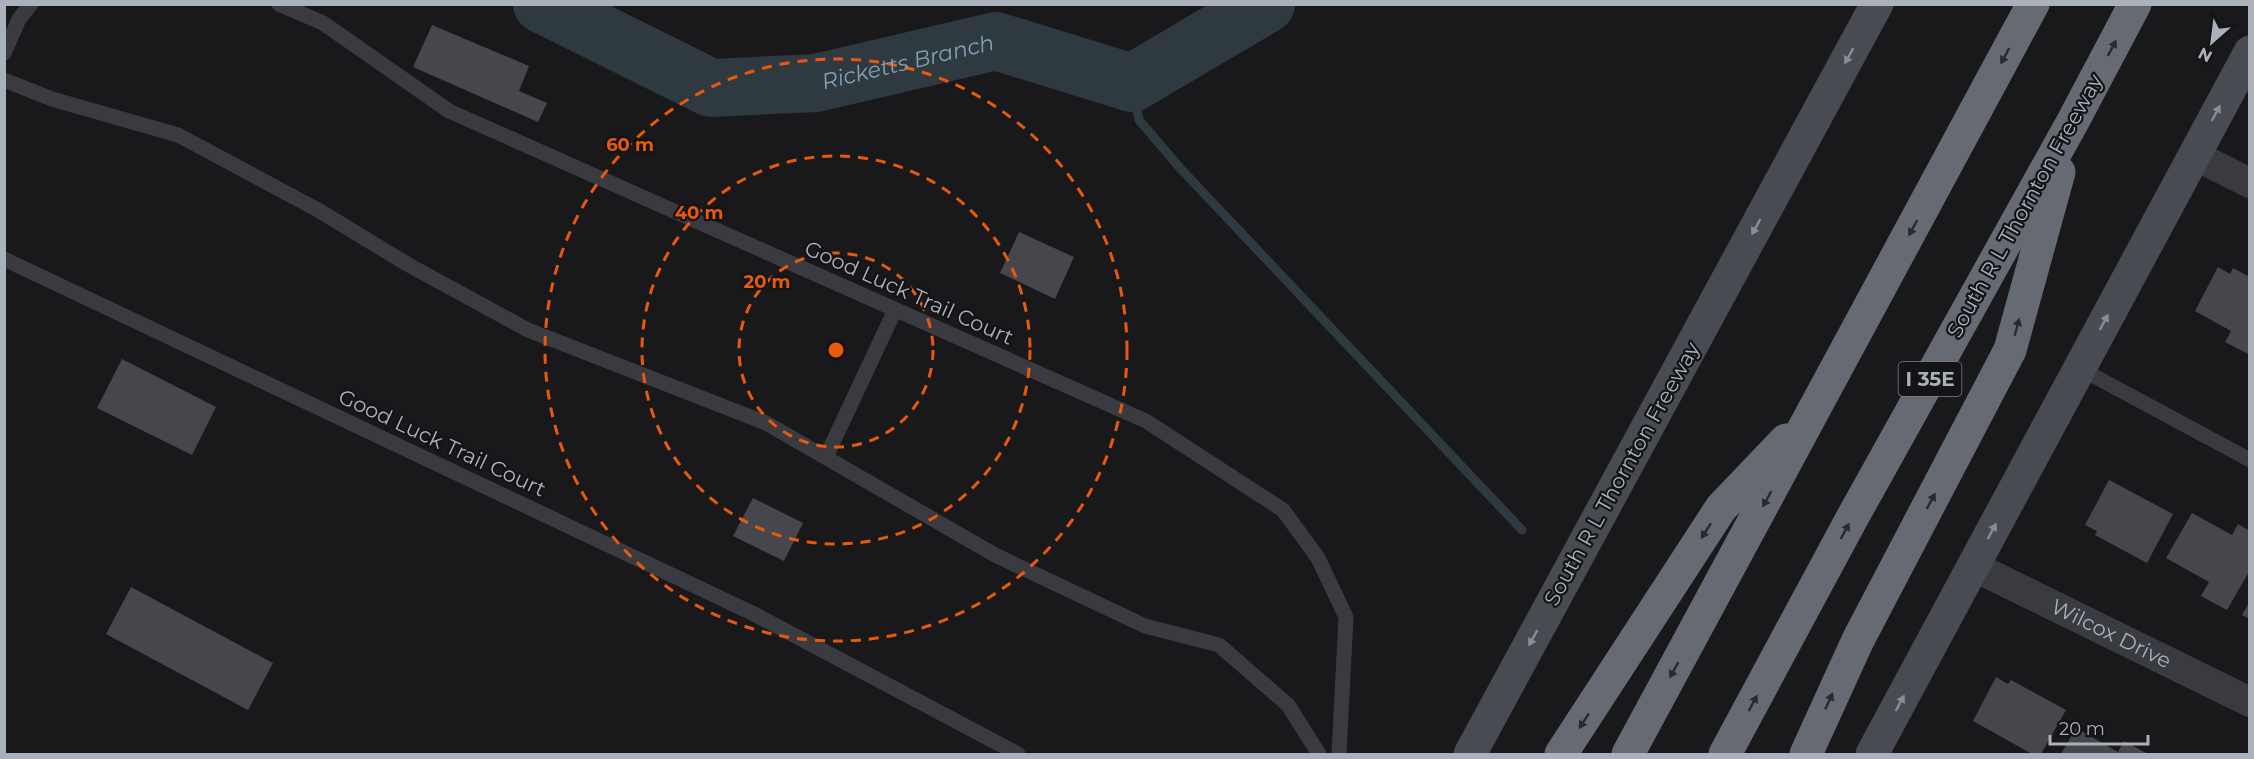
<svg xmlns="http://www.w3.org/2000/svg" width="2254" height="759" font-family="Montserrat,sans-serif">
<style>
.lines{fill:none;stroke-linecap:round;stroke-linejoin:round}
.stream{stroke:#2f3940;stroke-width:9}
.river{stroke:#2f3940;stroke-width:58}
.building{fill:#45474c}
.service{stroke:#3a3b41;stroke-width:15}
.minor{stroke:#3a3b41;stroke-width:30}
.secondary{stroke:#484b51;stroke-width:33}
.motorway{stroke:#666a72;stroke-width:33}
.oneway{fill:#282a2e}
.oneway2{fill:#888d96}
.ring{fill:none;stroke:#e8590c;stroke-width:3;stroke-dasharray:10 8}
.labels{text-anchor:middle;stroke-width:4.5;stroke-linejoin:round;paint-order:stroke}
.shield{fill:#141417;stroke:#7e828a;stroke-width:1.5}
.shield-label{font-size:20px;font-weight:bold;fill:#abb1bb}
.street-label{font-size:21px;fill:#abb1bb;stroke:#141417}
.water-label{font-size:22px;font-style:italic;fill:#83a0b6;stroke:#141417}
.centre{fill:#e8590c;stroke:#141417;stroke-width:3}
.ring-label{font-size:18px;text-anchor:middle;font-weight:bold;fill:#e8590c;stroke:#141417;stroke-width:4.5;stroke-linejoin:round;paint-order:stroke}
</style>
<rect width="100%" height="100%" fill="#19191c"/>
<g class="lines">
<polyline class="stream" points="1132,83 1139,120 1180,168 1522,530"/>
<path class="river" id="s1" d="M 542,4 L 711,88 L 816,83 L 996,41 L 1132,83 L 1266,4"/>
</g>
<g class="building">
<polygon points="432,25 529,66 519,91 547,103 538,122 413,67"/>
<polygon points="1019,232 1074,257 1055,299 1000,273"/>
<polygon points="2218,267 2230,274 2233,268 2250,277 2250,355 2225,342 2231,331 2195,311"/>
<polygon points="122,359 216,407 192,455 97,408"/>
<polygon points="2109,480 2173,514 2147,563 2095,535 2097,531 2085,525"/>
<polygon points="753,498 803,523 784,561 733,536"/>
<polygon points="2192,513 2232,535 2238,524 2250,531 2250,570 2227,610 2201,596 2209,582 2166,558"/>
<polygon points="131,587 273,663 248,710 106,634"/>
<polygon points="2250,601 2250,619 2242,615"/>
<polygon points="1996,677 2008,684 2011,680 2066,710 2041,754 2032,754 1973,721"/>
<polygon points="2076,728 2118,752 2124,741 2148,754 2061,754"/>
</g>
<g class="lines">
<g class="service">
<polyline points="279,4 323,23 449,111 1146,421 1283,510 1318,558 1346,617 1339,754"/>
<polyline points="4,53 19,19 31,4"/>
<polyline points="4,80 52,99 178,135 318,210 407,264 528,330 766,423 995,555 1145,626 1219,645 1288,705 1319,754"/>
<polyline points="4,259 752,613 1018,754"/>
<polyline points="2079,368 2250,460"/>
<polyline points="826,457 895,310"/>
</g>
<g class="minor">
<polyline points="2194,155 2250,183"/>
<path id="s2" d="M 1973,566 L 2250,702"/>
</g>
<g class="secondary">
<polyline points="1470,754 1877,4"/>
<polyline points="1872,754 2250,52"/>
</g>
<g class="motorway">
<polyline points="1561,754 1721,508 1786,440"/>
<polyline points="1628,754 2033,4"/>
<polyline points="1725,754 1851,520 2072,123 2135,4"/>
<polyline points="1806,754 1858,640 2010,350 2059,172"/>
</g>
</g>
<defs><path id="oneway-solid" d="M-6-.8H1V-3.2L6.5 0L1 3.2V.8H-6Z" transform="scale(1.5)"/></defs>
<g class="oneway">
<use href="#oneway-solid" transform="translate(2112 48) rotate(-62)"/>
<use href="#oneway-solid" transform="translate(2005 56) rotate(118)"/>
<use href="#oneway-solid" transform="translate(1913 228) rotate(118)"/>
<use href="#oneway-solid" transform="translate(2017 327) rotate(-75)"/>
<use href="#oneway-solid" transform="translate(1767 499) rotate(119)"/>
<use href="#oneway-solid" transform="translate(1931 501) rotate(-62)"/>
<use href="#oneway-solid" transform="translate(1706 531) rotate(123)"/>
<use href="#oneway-solid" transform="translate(1845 531) rotate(-62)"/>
<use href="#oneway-solid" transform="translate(1674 670) rotate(119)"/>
<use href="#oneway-solid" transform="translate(1829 701) rotate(-65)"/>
<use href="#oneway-solid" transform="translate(1753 703) rotate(-62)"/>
<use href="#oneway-solid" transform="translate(1584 721) rotate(123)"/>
</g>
<g class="oneway2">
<use href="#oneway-solid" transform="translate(1849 56) rotate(119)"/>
<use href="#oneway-solid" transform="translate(2216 113) rotate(-62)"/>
<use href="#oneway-solid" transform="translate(1756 227) rotate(119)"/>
<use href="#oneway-solid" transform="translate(2104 322) rotate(-62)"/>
<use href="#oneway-solid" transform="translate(1992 531) rotate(-62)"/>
<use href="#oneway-solid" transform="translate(1533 638) rotate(119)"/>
<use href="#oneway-solid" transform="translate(1900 703) rotate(-62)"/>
</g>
<g class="ring">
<circle cx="836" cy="350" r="97"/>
<circle cx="836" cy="350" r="194"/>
<circle cx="836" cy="350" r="291"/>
</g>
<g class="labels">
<rect class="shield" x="1898.5" y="362" width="63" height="34" rx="4.5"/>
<g class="shield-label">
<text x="1930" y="386">I 35E</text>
</g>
<g class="street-label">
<text transform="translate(2025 206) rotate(-61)" y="7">South R L Thornton Freeway</text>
<text transform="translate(909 293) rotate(24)" y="7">Good Luck Trail Court</text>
<text transform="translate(442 443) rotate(25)" y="7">Good Luck Trail Court</text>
<text transform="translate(1622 474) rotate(-61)" y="7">South R L Thornton Freeway</text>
<text dy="7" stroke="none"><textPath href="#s2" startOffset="154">Wilcox Drive</textPath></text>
</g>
<g class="water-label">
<text dy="8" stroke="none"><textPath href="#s1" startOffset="388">Ricketts Branch</textPath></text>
</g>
</g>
<circle cx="836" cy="350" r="9" class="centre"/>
<g class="ring-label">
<text x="630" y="151">60 m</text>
<text x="699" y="219">40 m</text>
<text x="767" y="288">20 m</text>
</g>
<rect width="2254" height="759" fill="none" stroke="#abb1bb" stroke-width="12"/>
<g transform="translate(2212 42) rotate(208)" stroke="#141417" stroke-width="4.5" paint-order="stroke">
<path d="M0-4.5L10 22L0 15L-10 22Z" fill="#abb1bb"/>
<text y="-9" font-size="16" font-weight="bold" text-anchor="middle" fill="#abb1bb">N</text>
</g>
<path d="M2050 735v9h98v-9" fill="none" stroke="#abb1bb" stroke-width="3"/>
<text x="2059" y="735" font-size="18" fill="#abb1bb" stroke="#141417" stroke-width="4.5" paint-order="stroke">20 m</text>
</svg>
